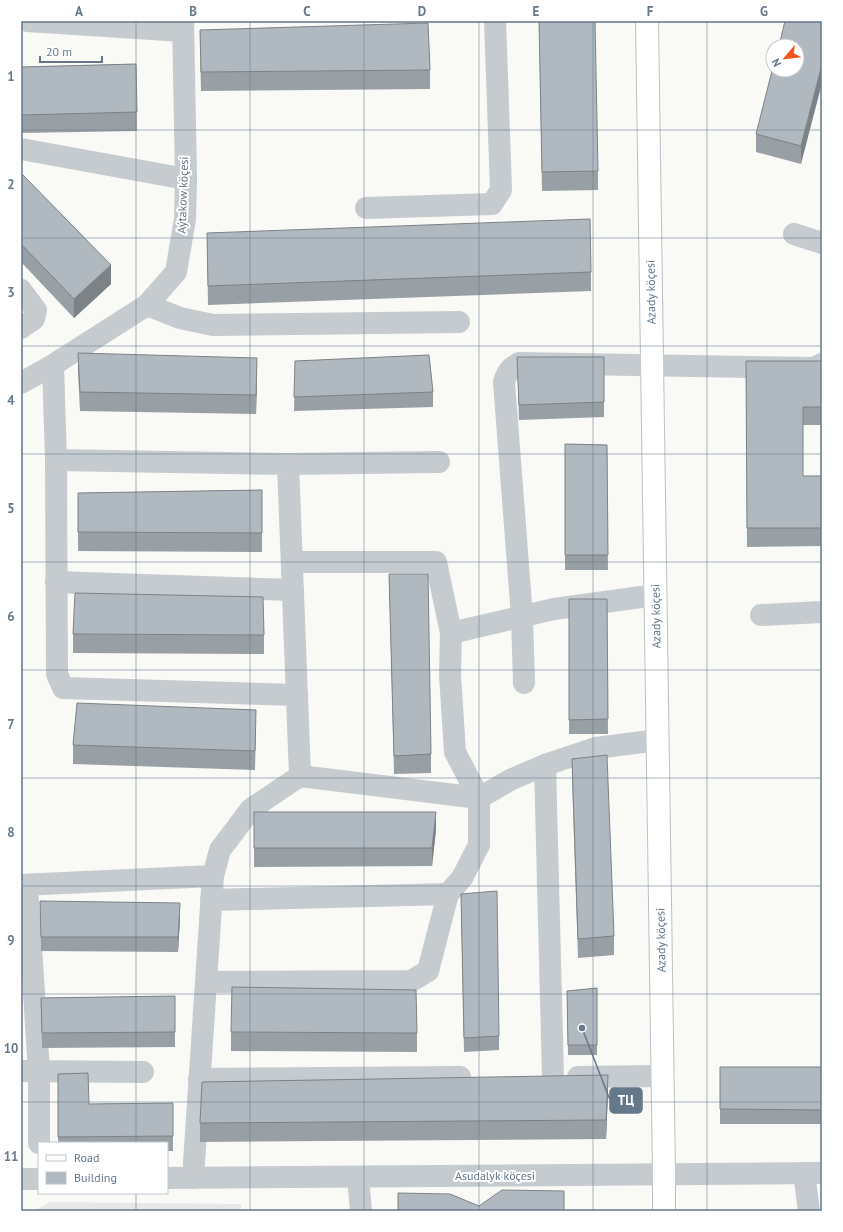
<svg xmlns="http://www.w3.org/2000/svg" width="843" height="1232" font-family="'PT Sans',sans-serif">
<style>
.built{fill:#e7e8e7}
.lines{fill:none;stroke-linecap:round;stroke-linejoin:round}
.major-casing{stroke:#bcc0c4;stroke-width:24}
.minor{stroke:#c6cbcf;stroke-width:22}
.major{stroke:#fff;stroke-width:22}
.wall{fill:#989fa5}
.shaded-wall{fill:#7c8286}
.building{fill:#b1b9c0;stroke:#7c8286}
.grid{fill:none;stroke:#65788a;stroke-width:1;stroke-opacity:0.55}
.labels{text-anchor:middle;stroke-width:4;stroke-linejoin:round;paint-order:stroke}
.street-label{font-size:12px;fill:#65788a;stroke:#fff}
.leader{fill:none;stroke:#65788a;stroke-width:1.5}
.callout-dot{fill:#65788a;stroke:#fff;stroke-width:1.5}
.callout{fill:#65788a;stroke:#65788a;stroke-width:1.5}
.callout-label{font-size:13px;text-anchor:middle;font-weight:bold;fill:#fff}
.neatline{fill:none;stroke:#65788a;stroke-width:1.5}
.grid-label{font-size:13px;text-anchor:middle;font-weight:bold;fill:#65788a}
</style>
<rect width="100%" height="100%" fill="#f9f9f6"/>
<polygon class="built" points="50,1202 241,1204 241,1211 34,1211"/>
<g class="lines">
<g class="major-casing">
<polyline id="major" points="647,21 664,1174 664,1211"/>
</g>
<g class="minor">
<polyline points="27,21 183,31"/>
<polyline points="21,149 186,179"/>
<polyline points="366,208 492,204 501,190 495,21"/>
<polyline points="794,234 822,243"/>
<polyline points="21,290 36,310 34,319 21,328"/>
<polyline points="147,305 180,318 213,325 459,322"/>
<polyline points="21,383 53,365 147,305 176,272 185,219 186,179 183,21"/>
<polyline points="56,460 57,674 63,688 297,695"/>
<polyline points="288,464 439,462"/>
<polyline points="292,562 436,562 451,633"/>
<polyline points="56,582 293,590"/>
<polyline points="761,615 822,612"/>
<path d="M 524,683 L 522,617 L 504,382 C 507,372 510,368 519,363 L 813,368 L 822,364"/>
<polyline points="545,765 553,1077"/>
<polyline points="300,776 479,798"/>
<polyline points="479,798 455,752 450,675 451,633 554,609 656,595"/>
<polyline points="21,885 213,876 220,850 251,809 300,776 288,464 56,460 53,365"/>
<polyline points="27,885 39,1071 39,1143"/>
<polyline points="211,900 448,894"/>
<polyline points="206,982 411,981 428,971 448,894 462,878 479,845 479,798 510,780 545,765 596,748 658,740"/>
<polyline points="21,1071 143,1072"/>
<polyline points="578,1077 663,1076"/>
<polyline points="199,1079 460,1077"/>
<polyline points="804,1173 809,1211"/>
<polyline points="358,1177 361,1211"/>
<polyline points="167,1178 822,1173"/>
<polyline points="193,1178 213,876"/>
<polyline points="21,1179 39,1179"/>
</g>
<use href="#major" class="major"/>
</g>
<g class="wall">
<polygon points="539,21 598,171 598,190 542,191"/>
<polygon points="822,21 801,164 756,152 756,134"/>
<polygon points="200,30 430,70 430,89 201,91 200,49"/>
<polygon points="136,64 137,131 21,133 21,67"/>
<polygon points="21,173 111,284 74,318 21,262"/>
<polygon points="207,233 591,272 591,291 208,305"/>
<polygon points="78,353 257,377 256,414 80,411 78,372"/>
<polygon points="517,357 604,357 604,417 519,420"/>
<polygon points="295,361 433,392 433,407 294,411"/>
<polygon points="746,361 822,361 822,425 803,425 803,476 822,476 822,546 747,547"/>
<polygon points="565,444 607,445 608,570 565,570"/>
<polygon points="262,490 262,552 78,551 78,493"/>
<polygon points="389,574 431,754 431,773 394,774"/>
<polygon points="569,599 607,599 608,734 569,734"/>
<polygon points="73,634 264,635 264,654 73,653"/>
<polygon points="256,729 255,770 73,764 73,745"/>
<polygon points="572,759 614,936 614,955 578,958 572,778"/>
<polygon points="254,812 436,830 432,866 254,867"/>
<polygon points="40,901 180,918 178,952 41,951"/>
<polygon points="461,908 499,1036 499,1050 464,1052"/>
<polygon points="597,988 597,1055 568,1055 567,991"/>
<polygon points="175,996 175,1047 42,1048 41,998"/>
<polygon points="231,1032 417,1033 417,1052 231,1051"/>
<rect x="720" y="1067" width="102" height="57"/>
<polygon points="58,1074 89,1104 173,1103 173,1151 167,1151 167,1143 58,1143"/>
<polygon points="608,1093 606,1139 200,1142 200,1123"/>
</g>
<g class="shaded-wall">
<polygon points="822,64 822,83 801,164 801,146"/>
<polygon points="111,265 111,284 74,318 74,299"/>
<polygon points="257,358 257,377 256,414 256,395"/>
<polygon points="436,812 436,830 432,866 432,848"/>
<polygon points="180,903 180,918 178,952 178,937"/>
<polygon points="608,1075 608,1093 606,1139 606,1120"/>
</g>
<g class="building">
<polygon points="539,21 595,21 598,171 542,172"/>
<polygon points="785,21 822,21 822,64 801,146 756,134 773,67 773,70 797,70 797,46 779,46"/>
<polygon points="428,23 430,70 201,72 200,30"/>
<polygon points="136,64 137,112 21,115 21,67"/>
<polygon points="21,173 111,265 74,299 21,244"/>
<polygon points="590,219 591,272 208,286 207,233"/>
<polygon points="78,353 257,358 256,395 80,392"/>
<polygon points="429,355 433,392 294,397 295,361"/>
<polygon points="517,357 604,357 604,402 519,405"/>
<polygon points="746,361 822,361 822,407 803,407 803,476 822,476 822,528 747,528"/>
<polygon points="565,444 607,445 608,555 565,555"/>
<polygon points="262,490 262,533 78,532 78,493"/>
<polygon points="389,574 428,574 431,754 394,756"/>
<polygon points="75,593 263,597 264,635 73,634"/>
<polygon points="569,599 607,599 608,719 569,720"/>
<polygon points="77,703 256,710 255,751 73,745"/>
<polygon points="607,755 614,936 578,939 572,759"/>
<polygon points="254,812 436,812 432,848 254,848"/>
<polygon points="497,891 499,1036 464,1038 461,894"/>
<polygon points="40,901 180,903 178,937 41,937"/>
<polygon points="232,987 416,990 417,1033 231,1032"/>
<polygon points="597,988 597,1045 568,1045 567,991"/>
<polygon points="175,996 175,1032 42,1033 41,998"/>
<polygon points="720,1067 822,1067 822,1110 720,1109"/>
<polygon points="88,1073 89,1104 173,1103 173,1136 58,1137 58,1074"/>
<polygon points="608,1075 606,1120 200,1123 202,1082"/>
<polygon points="502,1190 564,1191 564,1211 398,1211 398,1193 450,1194 479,1206"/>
</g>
<path class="grid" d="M 136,21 L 136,1143M 250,21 L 250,1211M 364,21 L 364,1211M 479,21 L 479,1211M 593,21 L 593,1211M 707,21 L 707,1211M 21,130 L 822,130M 21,238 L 822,238M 21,346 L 822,346M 21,454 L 822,454M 21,562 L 822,562M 21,670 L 822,670M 21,778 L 822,778M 21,886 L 822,886M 21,994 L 822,994M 21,1102 L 822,1102M 136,1193 L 136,1211"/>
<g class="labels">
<g class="street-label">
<text transform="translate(183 195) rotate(-88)" y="4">Aýtakow köçesi</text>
<text transform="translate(651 292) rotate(-91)" y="4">Azady köçesi</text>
<text transform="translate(656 616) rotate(-91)" y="4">Azady köçesi</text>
<text transform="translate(661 940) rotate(-91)" y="4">Azady köçesi</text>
<text x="495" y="1180">Asudalyk köçesi</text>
</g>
</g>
<path class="leader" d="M582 1028L610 1100"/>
<circle class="callout-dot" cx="582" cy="1028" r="4"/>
<rect class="callout" x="610" y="1088" width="32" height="25" rx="4"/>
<g class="callout-label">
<text x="626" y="1105">ТЦ</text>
</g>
<rect width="843" height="1232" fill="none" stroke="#ffffff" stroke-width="44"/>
<rect x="38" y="1142" width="130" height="52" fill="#ffffff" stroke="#c1c9d0"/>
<rect x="46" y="1155" width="20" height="6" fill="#ffffff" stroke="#c1c9d0"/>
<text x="74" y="1162" font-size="12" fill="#65788a">Road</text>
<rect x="46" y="1172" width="20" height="12" fill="#b1b9c0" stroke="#c1c9d0"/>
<text x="74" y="1182" font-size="12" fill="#65788a">Building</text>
<g transform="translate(785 58) rotate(242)"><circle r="19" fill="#ffffff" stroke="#c1c9d0"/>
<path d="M0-3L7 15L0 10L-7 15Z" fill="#f3561c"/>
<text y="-6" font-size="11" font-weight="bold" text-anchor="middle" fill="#65788a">N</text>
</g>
<path d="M40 56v6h62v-6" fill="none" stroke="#65788a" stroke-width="2"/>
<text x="46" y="56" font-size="12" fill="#65788a" stroke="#ffffff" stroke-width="3" paint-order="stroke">20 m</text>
<rect x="22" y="22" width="799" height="1188" class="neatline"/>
<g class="grid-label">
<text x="79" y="16">A</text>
<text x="193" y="16">B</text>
<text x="307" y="16">C</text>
<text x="422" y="16">D</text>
<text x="536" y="16">E</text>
<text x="650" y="16">F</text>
<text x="764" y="16">G</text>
<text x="11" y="81">1</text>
<text x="11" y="189">2</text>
<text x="11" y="297">3</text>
<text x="11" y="405">4</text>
<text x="11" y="513">5</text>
<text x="11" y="621">6</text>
<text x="11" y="729">7</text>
<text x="11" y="837">8</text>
<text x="11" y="945">9</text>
<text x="11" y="1053">10</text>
<text x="11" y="1161">11</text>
</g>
</svg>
